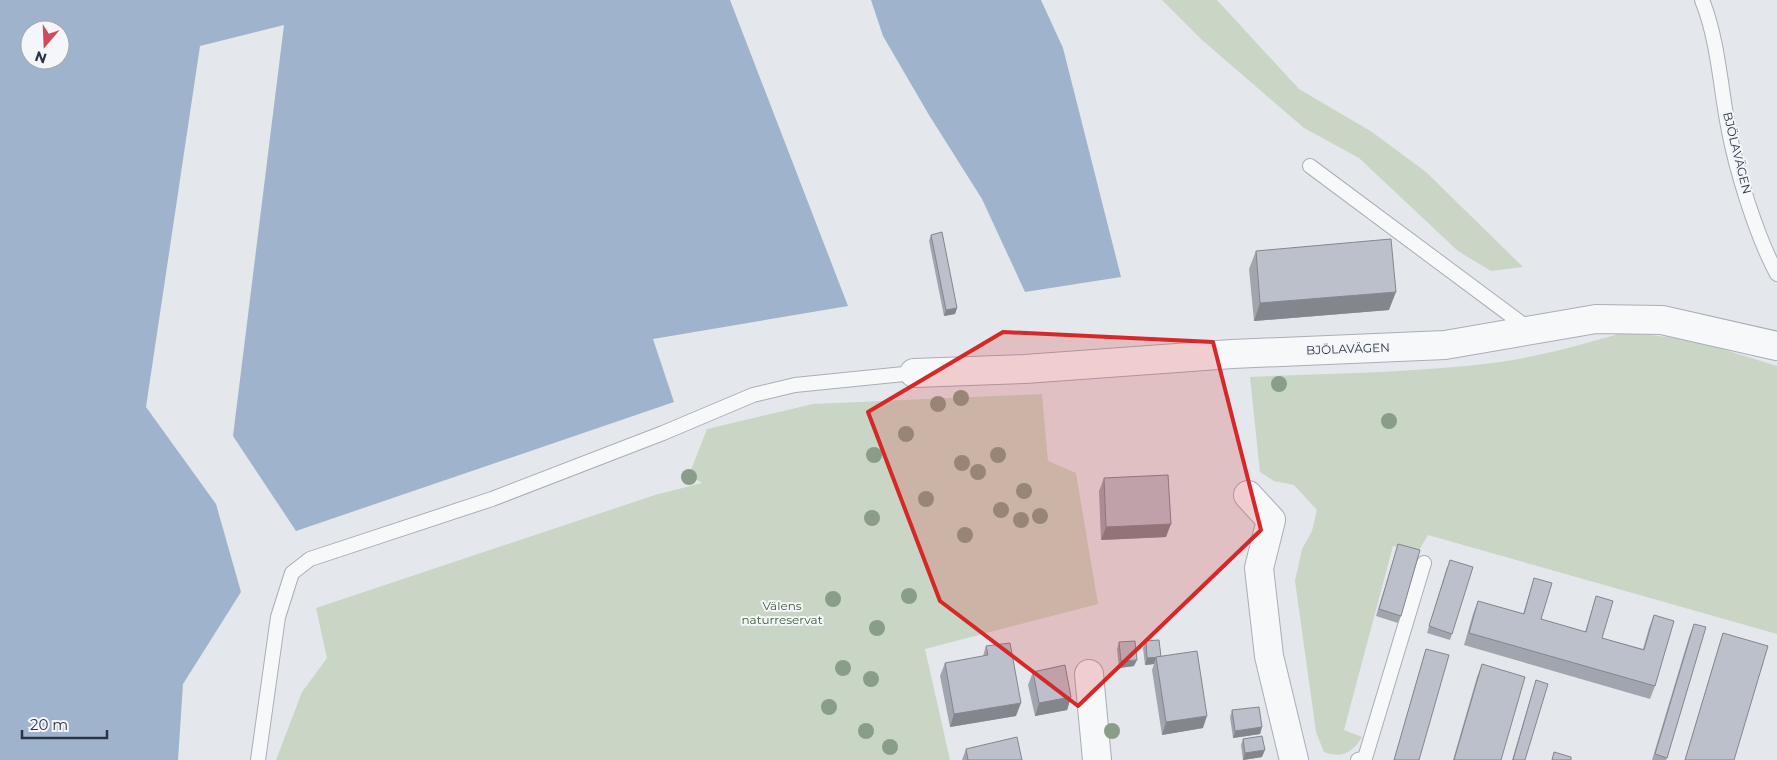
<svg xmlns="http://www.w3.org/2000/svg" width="1777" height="760" font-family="Montserrat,sans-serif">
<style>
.green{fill:#c9d6c5}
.water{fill:#9fb4cc;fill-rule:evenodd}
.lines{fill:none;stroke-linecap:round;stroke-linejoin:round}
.service-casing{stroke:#a9aeb7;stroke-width:16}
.minor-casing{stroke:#a9aeb7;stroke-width:30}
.service{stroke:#f7f8fa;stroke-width:14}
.minor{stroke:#f7f8fa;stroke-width:28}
.tree{fill:#899d89}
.wall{fill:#a1a5ae}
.shaded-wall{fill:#83868d}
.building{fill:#bbc0ca;stroke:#83868d}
.marked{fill:#d62828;fill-opacity:0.2;stroke:#d62828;stroke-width:4;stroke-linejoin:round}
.labels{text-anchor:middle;stroke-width:4;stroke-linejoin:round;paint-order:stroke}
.street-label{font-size:12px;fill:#2b3445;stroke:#f4f6f9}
.park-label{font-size:12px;fill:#3f6138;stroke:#f4f6f9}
</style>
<rect width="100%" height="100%" fill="#e4e7ec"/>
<g class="green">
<polygon points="1162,0 1217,0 1299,89 1372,132 1426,172 1523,267 1491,271 1458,251 1359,158 1304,128 1202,40"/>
<path d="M 1625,332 L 1693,340 L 1777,366 L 1777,634 L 1428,535 L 1418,552 L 1393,546 L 1344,730 L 1362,737 C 1353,752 1342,759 1324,752 L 1316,732 L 1295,581 L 1302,549 L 1312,531 L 1317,510 L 1294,485 L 1274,481 L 1260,472 L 1250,377 C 1333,373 1417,373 1500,362 C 1542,356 1584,344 1625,332 Z"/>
<polygon points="1042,394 1048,461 1076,473 1098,604 925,649 950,760 276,760 302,692 327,658 316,608 655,495 702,483 689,475 707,429 813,404"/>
</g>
<g class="water">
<path d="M 0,0 L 730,0 L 848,306 L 653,339 L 674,402 L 296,531 L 233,436 L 284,25 L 200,46 L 146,407 L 216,504 L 241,592 L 183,684 L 178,760 L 0,760 ZM 30,30 L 60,30 L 60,60 L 30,60 Z"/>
<polygon points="871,0 1041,0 1063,48 1121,277 1025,292 982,199 929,115 883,36"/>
</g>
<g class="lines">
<g class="service-casing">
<g id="service">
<path d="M 1702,0 C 1718,40 1720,84 1728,126 C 1736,170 1756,235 1777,274"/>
<polyline points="1310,166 1529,329"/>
<polyline points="258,760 278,617 292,573 310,559 492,499 663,433 753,395 795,385 914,373"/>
<polyline points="1358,760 1365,758 1424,563"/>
</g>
</g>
<g class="minor-casing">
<g id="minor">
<polyline points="914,373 1025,369 1232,354 1445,345 1596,319 1662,320 1777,346"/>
<polyline points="1248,495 1271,520 1259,568 1269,656 1294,760"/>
<polyline points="1089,674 1097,760"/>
</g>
</g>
<use href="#service" class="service"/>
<use href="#minor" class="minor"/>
</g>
<g class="tree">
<circle cx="1279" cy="384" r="8"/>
<circle cx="961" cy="398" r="8"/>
<circle cx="938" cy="404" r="8"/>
<circle cx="1389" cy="421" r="8"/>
<circle cx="906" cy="434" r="8"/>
<circle cx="874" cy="455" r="8"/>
<circle cx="998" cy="455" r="8"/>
<circle cx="962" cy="463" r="8"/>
<circle cx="978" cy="472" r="8"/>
<circle cx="689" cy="477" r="8"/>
<circle cx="1024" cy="491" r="8"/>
<circle cx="926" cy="499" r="8"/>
<circle cx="1001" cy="510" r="8"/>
<circle cx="1040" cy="516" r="8"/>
<circle cx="872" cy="518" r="8"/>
<circle cx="1021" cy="520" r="8"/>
<circle cx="965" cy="535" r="8"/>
<circle cx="909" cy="596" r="8"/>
<circle cx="833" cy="599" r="8"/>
<circle cx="877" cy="628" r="8"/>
<circle cx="843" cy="668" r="8"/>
<circle cx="871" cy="679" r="8"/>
<circle cx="829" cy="707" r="8"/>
<circle cx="866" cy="731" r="8"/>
<circle cx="1112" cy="731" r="8"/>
<circle cx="890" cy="747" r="8"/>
</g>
<g class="wall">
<polygon points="931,235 957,308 955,314 944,316 929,241"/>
<polygon points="1256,251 1389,310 1254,321 1249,269"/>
<polygon points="1104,478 1166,537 1101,540 1099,491"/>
<polygon points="1398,544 1401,616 1398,623 1376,616"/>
<polygon points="1447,567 1452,634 1450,640 1427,633"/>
<polygon points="1534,578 1541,619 1585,632 1596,596 1602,638 1643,649 1649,628 1654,615 1655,686 1650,699 1464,645 1473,614 1478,601 1523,614"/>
<polygon points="1694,624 1667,758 1666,760 1652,760 1689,637"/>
<polygon points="1723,633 1734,760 1685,760 1719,646"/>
<polygon points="1146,641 1161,657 1203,728 1162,735 1152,670 1154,664 1145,665 1143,648"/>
<polygon points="1119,642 1134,666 1119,668 1117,649"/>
<polygon points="986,646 1016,716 950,727 940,676 945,663 983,656"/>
<polygon points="1426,649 1419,760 1394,760 1424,655"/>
<polygon points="1482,664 1501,760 1453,760 1477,677"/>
<polygon points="1033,672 1071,697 1067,710 1035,716 1028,685"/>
<polygon points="1536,680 1525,760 1512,760 1532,693"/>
<polygon points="1232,710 1262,727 1260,734 1233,738 1230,717"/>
<polygon points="1243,739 1262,757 1243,760 1241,745"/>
<polygon points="966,749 1022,760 962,760"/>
</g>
<g class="shaded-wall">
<polygon points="1396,292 1389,310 1254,321 1260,303"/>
<polygon points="957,308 955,314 944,316 946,310"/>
<polygon points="1171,524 1166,537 1101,540 1106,527"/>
<polygon points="1156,657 1154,664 1145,665 1147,658"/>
<polygon points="1137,660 1134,666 1119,668 1121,661"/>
<polygon points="1071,697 1067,710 1035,716 1039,703"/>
<polygon points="1021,703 1016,716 950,727 954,714"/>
<polygon points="1207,716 1203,728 1162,735 1166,722"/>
<polygon points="1262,727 1260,734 1233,738 1235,731"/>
<polygon points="1265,750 1262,757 1243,760 1245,753"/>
</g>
<g class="building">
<polygon points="942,232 957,308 946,310 931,235"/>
<polygon points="1391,239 1396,292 1260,303 1256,251"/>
<polygon points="1168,475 1171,524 1106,527 1104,478"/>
<polygon points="1398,544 1420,550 1401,616 1379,609"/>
<polygon points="1450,560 1473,567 1452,634 1429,626"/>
<polygon points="1534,578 1552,583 1541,619 1586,632 1596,596 1613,601 1602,638 1644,650 1654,615 1674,621 1655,686 1469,633 1478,601 1524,614"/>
<polygon points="1694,624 1706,627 1667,758 1655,754"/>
<polygon points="1723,633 1768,646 1734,760 1685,760"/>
<polygon points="1159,640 1161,657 1147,658 1146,641"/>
<polygon points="1135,641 1137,660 1121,661 1119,642"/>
<polygon points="1010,643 1021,703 954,714 945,663 988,655 986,646"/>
<polygon points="1426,649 1449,655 1419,760 1394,760"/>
<polygon points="1197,651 1207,716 1166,722 1156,657"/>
<polygon points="1482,664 1525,677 1501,760 1454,760"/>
<polygon points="1065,665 1071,697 1039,703 1033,672"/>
<polygon points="1536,680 1548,684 1525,760 1513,760"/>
<polygon points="1259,707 1262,727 1235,731 1232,710"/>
<polygon points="1262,736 1265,750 1245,753 1243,739"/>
<polygon points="1017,737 1022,760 968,760 966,749"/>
<polygon points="1554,752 1571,757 1571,760 1552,760"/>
</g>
<path class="marked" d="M 1003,332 L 1213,342 L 1261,530 L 1078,706 L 940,601 L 868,412 Z"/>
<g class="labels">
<g class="street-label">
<text transform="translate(1737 153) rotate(76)" y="4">BJÖLAVÄGEN</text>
<text transform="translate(1348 349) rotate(-2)" y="4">BJÖLAVÄGEN</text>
</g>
<g class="park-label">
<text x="782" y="610">Välens<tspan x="782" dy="14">naturreservat</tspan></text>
</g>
</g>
<g transform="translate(45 45) rotate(199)"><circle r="24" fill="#f4f6f9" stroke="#a4a8b1"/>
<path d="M0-4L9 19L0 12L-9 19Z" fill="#d1495b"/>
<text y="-8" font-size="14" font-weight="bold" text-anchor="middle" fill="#2b3445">N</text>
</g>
<path d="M22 730v8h85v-8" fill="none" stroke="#2b3445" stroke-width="2.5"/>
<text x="30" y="730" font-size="15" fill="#2b3445" stroke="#f4f6f9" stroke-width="4" paint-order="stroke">20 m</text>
</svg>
